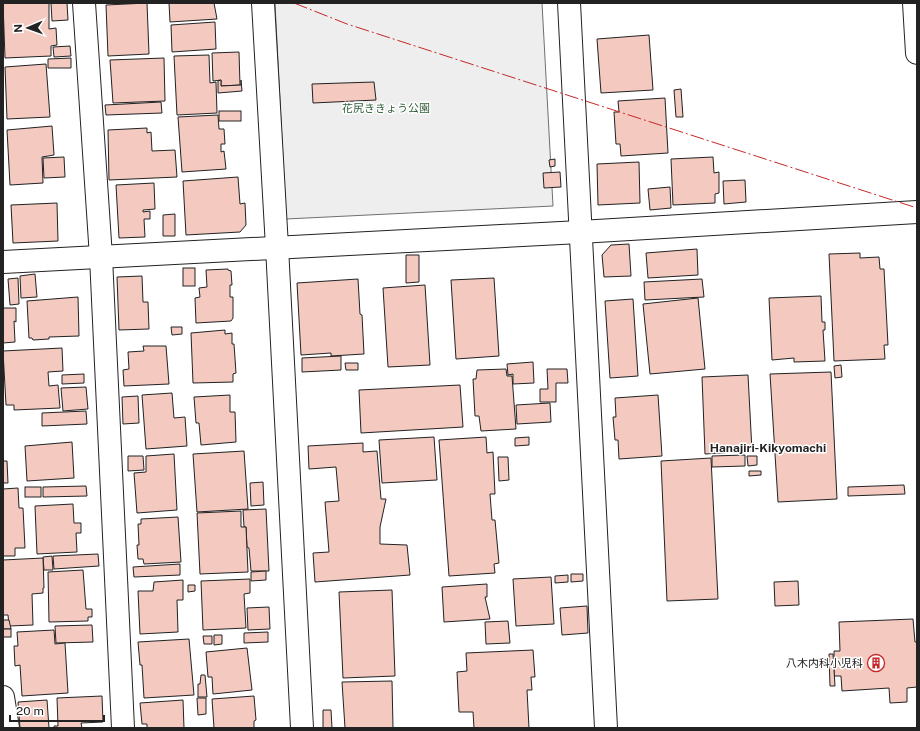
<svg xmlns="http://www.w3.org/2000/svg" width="920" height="731" font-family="'Public Sans','Noto Sans JP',sans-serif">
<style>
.green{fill:#eee;stroke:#6f6f6f}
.building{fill:#f3c9c0;stroke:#222}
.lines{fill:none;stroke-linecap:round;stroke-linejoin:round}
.minor-casing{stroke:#222;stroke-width:24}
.minor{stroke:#fff;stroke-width:22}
.power{stroke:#c62828;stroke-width:1;stroke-dasharray:14 3 2 3;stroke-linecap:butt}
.labels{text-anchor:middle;stroke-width:3;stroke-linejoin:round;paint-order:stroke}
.park-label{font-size:11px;fill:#2f5e38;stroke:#fff}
.poi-label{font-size:11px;fill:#222;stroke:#fff;text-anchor:end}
.neighbourhood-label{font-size:12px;font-weight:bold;fill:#222;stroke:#fff}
</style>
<rect width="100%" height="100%" fill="#fff"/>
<polygon class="green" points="275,3 542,3 553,206 286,219"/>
<g class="building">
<polygon points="3,3 49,3 49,29 56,28 57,45 51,46 51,56 5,58"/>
<polygon points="51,3 67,3 68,20 52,21"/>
<polygon points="147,3 149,54 108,56 106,5"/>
<polygon points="169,3 214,3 217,19 170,22"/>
<polygon points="215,22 216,49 172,52 171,25"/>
<polygon points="649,35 653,90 601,93 597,39"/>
<polygon points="70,46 71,56 54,57 53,47"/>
<polygon points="239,52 240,85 221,86 221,80 213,81 212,53"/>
<polygon points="209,55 210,83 216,82 217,113 177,115 174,56"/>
<polygon points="71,58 71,68 48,68 48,59"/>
<polygon points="164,58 165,101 113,103 110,60"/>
<polygon points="46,64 50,117 7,119 5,67"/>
<polygon points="221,80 221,86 241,85 241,80 242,91 218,93 218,81"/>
<polygon points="374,82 376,100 313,103 312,84"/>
<polygon points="681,89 683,117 676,117 674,90"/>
<polygon points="665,98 668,153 621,156 620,144 616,144 614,112 619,112 618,101"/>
<polygon points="161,102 162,113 106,115 105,105"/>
<rect x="219" y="111" width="22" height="10"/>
<polygon points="218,115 219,129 224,129 225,144 221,144 221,152 224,151 226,169 182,172 178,117"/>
<polygon points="52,126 54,155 42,157 43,183 10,185 7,130"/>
<polygon points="147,128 147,133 151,132 152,151 175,150 177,177 109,180 108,130"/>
<polygon points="64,157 65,177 44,178 43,158"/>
<polygon points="713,157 714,173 719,172 719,193 715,194 715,203 673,205 671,159"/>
<polygon points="555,159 555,166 550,167 549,160"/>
<polygon points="639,162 640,203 598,205 597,164"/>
<polygon points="560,172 561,187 544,188 543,173"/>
<polygon points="238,177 240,204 245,203 246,225 240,232 186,235 183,181"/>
<polygon points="745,180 746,202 724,204 723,181"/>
<polygon points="154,183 155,209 143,210 143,212 150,211 150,219 144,219 145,237 119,238 116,185"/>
<polygon points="670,187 671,208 650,210 648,189"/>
<polygon points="57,203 58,241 13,243 11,205"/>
<polygon points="175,214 175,236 163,236 163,215"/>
<polygon points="629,244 631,276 604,277 602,255 611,245"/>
<polygon points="697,249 698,275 648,278 646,253"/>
<polygon points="860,253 860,258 879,257 880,269 884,269 888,345 884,345 885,359 834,361 829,254"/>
<polygon points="406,255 419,255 419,282 406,283"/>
<rect x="183" y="268" width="12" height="18"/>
<polygon points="228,269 228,270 231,271 232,285 230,285 230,297 233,297 233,318 231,321 196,323 195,298 200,297 199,288 207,287 206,270"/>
<polygon points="35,274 37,297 21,298 20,276"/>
<polygon points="142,276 143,302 148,302 149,329 119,330 117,277"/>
<polygon points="18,278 19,304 10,305 8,279"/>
<polygon points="494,278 499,356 456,359 451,280"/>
<polygon points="358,279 360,314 362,315 364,354 331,356 331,353 301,355 297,283"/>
<polygon points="702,279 704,297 645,300 644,282"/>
<polygon points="425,285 430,365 388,367 383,288"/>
<polygon points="821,296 822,322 825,322 825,330 823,330 825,361 794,362 794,358 772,360 769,298"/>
<polygon points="78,297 79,336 49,337 49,339 33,340 32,338 29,338 27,301"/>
<polygon points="698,298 705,369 650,374 643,304"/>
<polygon points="633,299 638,376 610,378 605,301"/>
<polygon points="3,308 16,308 16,322 14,321 15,342 3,343"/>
<polygon points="171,327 182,327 182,334 172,335"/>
<polygon points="225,330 225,334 232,333 232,344 234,344 236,373 233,374 233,382 193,383 191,333"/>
<polygon points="143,346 166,346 169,384 124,386 123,370 129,369 128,352 144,351"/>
<polygon points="62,348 63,371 48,372 49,386 58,385 60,408 14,410 14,405 6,405 3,351"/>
<polygon points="341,356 341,370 302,372 302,358"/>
<polygon points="533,362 534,383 513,384 513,374 508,375 507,364"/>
<polygon points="345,363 358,363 358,370 346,370"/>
<polygon points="841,365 842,377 835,378 834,366"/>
<polygon points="506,369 507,376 512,376 516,429 481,431 479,416 475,416 473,379 476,379 477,370"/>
<polygon points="547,369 567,369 568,383 556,383 556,402 540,402 540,389 548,389"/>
<polygon points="831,372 837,499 778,502 770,374"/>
<polygon points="84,374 84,383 62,384 62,375"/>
<polygon points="748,375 752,451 705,454 702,377"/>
<polygon points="460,385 463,427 361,433 359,390"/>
<polygon points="86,387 88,409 63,411 61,388"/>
<polygon points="172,393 174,418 185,417 187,446 146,449 142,395"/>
<polygon points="230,395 230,412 235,412 236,442 201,445 199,423 196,423 194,397"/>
<polygon points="658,395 662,456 619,459 618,440 615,440 613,417 616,417 615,398"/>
<polygon points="138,396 139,423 123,424 122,397"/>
<polygon points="550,403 551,422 517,424 516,405"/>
<polygon points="86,411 87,424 42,426 42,413"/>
<polygon points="434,437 437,480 382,483 379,440"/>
<polygon points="486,437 487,453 493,452 495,494 490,494 492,520 495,520 499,563 494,564 495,573 449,576 439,440"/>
<polygon points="529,437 529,445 515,446 515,438"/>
<polygon points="72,442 74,478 27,481 25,446"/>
<polygon points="363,443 363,452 377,451 381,499 386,499 380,527 380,544 407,545 410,575 315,582 313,553 329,552 325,502 339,501 336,467 309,469 308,446"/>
<polygon points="244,451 248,509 197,512 193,454"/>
<polygon points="174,454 177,510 137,513 134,473 146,472 146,456"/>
<polygon points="745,455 745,466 712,467 712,456"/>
<polygon points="128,456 143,456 144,470 128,471"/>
<polygon points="747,456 757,456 757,465 748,466"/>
<polygon points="498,457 508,457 509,480 499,481"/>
<polygon points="711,458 718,599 667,601 661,461"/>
<polygon points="3,461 7,461 8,483 3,483"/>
<polygon points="749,471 761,471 761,475 749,476"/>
<polygon points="263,482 264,505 251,506 250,483"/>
<polygon points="904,485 905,494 848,496 848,487"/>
<polygon points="86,486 87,496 43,497 43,487"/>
<rect x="25" y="487" width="16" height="10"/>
<polygon points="18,488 19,508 23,508 25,548 15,548 15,556 3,556 3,489"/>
<polygon points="73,504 74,523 81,523 81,533 76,533 77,552 37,554 35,506"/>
<polygon points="266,509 269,571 251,571 249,548 247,547 246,527 244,527 243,510"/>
<polygon points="241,511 241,527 246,527 248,572 200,574 197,513"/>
<polygon points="178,517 181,562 144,564 143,559 138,559 137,545 139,545 138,524 141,524 141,519"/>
<polygon points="98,554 99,566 54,569 53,556"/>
<polygon points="52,556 53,570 44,570 43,557"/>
<polygon points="43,558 44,588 43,588 43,593 32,594 33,625 9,626 8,615 3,615 3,560"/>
<polygon points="180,564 180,575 134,577 133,567"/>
<polygon points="83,570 86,609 92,609 92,617 88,617 88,621 49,622 48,572"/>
<polygon points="266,571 266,580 251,581 251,572"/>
<polygon points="571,574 583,574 583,581 571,582"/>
<polygon points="568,575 568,582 555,583 555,576"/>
<polygon points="551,577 554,624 516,626 513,579"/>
<polygon points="250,579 250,593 244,594 246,628 203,630 201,581"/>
<polygon points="183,580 183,600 177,600 178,632 140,634 138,591 153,591 154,582"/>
<polygon points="798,581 799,605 775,606 774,582"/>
<polygon points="487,584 487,597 485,597 490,619 444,622 442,587"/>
<polygon points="188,585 195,585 195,591 188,592"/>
<polygon points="392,590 395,676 343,678 339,592"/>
<polygon points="587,606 588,633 562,635 560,608"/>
<polygon points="269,607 270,629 248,630 247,608"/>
<polygon points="913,619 915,642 917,642 917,687 907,688 907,702 890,703 889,688 842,691 841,676 834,676 834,651 840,651 839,622"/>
<polygon points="3,620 9,620 11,629 3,629"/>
<polygon points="508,621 510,643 486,644 485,622"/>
<polygon points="92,625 93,642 56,643 55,626"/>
<rect x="3" y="629" width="8" height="8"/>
<polygon points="54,630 55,644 65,643 68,693 22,696 20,665 15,666 14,646 18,646 17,632"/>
<polygon points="268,632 268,642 244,643 244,633"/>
<polygon points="214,635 222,635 222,644 214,645"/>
<polygon points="203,636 212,636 212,644 204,644"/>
<polygon points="189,639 194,695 144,698 142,665 140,665 138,642"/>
<polygon points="247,648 252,690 213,694 212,677 208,677 206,652"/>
<polygon points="533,650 535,677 531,677 532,690 527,690 529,728 474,728 473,712 459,712 457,672 467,671 466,653"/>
<polygon points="829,654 833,654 835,686 830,686"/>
<polygon points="201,675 205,675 207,697 198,697 198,684 200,684"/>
<polygon points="392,681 393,728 345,728 342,682"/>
<polygon points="102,696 103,722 81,723 82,728 54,728 54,726 58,726 57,698"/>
<polygon points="254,696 256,720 254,721 254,728 214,728 212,699"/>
<polygon points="197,698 206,698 206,714 198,715"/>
<polygon points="47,700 49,728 20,728 18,702"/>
<polygon points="183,700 184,728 147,728 147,724 142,724 140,703"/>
<polygon points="323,710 331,710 332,728 323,728"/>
</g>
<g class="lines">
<g class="minor-casing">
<g id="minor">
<polyline points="84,3 101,257 123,728"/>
<polyline points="263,3 277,247 302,728"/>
<polyline points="569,3 606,728"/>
<polyline points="914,3 917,53"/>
<polyline points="3,262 580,232 917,212"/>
<polyline points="3,697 8,728"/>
</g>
</g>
<use href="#minor" class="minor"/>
<polyline class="power" points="294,3 347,24 917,208"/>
</g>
<defs>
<g id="building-ring" transform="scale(0.9)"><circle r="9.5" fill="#fff" stroke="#c62828" stroke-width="1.5"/><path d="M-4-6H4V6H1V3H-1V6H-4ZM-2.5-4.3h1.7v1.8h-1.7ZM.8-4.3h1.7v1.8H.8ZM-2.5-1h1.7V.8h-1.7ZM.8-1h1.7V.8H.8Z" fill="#c62828"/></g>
</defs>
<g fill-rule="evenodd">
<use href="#building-ring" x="876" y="663"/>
</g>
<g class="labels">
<g class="park-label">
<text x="386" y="112">花尻ききょう公園</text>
</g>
<g class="poi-label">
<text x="863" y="667">八木内科小児科</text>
</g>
<g class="neighbourhood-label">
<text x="768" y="452">Hanajiri-Kikyomachi</text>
</g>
</g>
<rect width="920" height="731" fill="none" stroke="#222222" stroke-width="8"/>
<g transform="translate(28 28) rotate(268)" stroke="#ffffff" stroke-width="3" paint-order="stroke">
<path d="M0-3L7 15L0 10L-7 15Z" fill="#222222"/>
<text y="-6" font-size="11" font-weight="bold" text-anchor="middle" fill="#222222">N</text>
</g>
<path d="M10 715v6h94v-6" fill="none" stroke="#222222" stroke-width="2"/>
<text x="16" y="715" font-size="12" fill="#222222" stroke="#ffffff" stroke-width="3" paint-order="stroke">20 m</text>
</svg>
